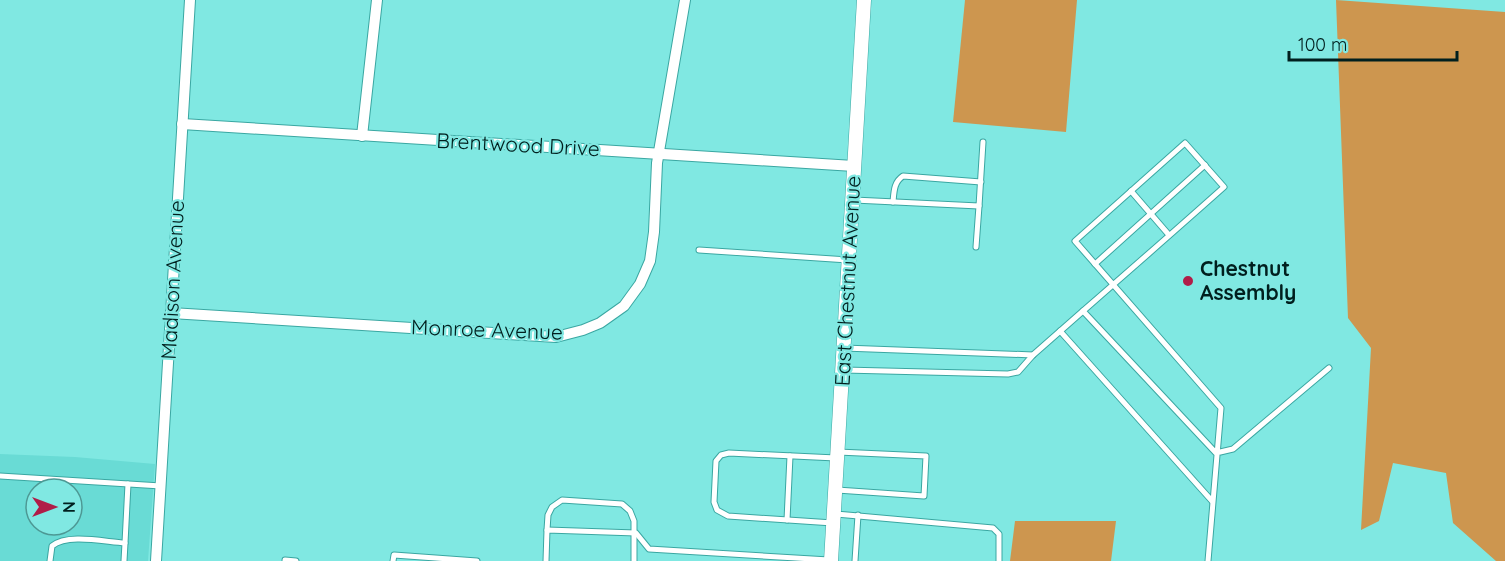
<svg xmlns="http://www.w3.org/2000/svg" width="1505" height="561" font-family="Quicksand,sans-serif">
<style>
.built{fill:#69dbd5;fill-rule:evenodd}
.forest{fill:#cd964f}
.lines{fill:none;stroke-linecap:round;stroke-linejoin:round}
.service-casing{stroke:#3aa7a2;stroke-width:7}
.minor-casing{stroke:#3aa7a2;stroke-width:12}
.tertiary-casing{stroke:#3aa7a2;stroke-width:15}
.service{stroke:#fff;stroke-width:5}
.minor{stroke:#fff;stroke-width:10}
.tertiary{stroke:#fff;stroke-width:14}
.poi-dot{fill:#b01d48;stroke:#80e8e2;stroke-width:2}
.labels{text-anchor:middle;stroke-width:4.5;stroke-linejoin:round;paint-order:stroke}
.street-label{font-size:21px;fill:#001f1e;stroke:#80e8e2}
.poi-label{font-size:21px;font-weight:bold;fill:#001f1e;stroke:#80e8e2;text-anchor:start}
</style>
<rect width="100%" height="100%" fill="#80e8e2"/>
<path class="built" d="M 0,454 L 75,457 L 155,464 L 148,561 L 0,561 ZM 36,489 L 72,489 L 72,525 L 36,525 Z"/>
<g class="forest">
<polygon points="965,0 1077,0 1066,132 953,122"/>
<polygon points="1336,0 1505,12 1505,561 1496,561 1453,523 1446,473 1393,463 1379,521 1361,530 1371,348 1348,318"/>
<polygon points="1015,521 1116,521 1111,561 1010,561"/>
</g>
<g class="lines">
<g class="service-casing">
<g id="service">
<polyline points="1131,191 1169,235"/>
<polyline points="854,200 979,206 983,142"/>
<path d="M 893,202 C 894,191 894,182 903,176 L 981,182"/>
<polyline points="976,247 979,206"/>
<polyline points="699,250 848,260"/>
<polyline points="1095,264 1205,165"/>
<polyline points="1060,331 1212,501"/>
<polyline points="844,348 1033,355"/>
<polyline points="844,370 1008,374 1018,372 1033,355 1083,311"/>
<polyline points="0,476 161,486"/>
<polyline points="837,490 924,496 926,456 838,452"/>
<polyline points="836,514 993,528 999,534 999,561"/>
<polyline points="787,520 790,456"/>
<polyline points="833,523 728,516 717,510 714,502 716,461 721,455 729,453 836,458"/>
<polyline points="547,530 548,515 552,507 562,500 622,504 630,511 634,521 634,561"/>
<polyline points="285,560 296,561"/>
<path d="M 50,561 L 52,546 C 68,533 105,542 125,543 L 128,484"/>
<polyline points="124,561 125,543"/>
<polyline points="393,561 394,555 477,561"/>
<polyline points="546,561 547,530 636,533 649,549 829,560"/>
<polyline points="855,561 858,515"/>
<path d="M 1208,561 L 1221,408 L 1075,241 L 1185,143 L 1224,187 C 1177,229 1130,270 1083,311 L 1216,453 L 1233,449 L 1329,368"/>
</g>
</g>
<g class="minor-casing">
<g id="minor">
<polyline points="182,124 854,166"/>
<polyline points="362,136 377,0"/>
<polyline points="171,313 556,337 583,330 600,323 624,306 640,284 650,261 654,232 657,163 685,0"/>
<polyline points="156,561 190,0"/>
</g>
</g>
<g class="tertiary-casing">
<polyline id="tertiary" points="831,561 864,0"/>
</g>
<use href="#service" class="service"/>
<use href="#minor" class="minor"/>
<use href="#tertiary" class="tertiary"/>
</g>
<circle class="poi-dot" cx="1188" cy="281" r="6"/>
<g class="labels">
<g class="street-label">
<text transform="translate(518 145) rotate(3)" y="7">Brentwood Drive</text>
<text transform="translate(173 280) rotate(-87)" y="7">Madison Avenue</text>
<text transform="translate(848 281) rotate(-87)" y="7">East Chestnut Avenue</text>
<text transform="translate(487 330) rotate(2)" y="7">Monroe Avenue</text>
</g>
<g class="poi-label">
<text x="1200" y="276">Chestnut<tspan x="1200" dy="24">Assembly</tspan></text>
</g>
</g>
<g transform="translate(54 507) rotate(90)"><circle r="28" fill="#80e8e2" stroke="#4d9894" stroke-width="1.5"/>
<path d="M0-4.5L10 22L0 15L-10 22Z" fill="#b01d48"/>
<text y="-9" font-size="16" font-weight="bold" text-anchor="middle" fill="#001f1e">N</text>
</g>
<path d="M1289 51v9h168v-9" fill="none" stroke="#001f1e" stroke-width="3"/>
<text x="1298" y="51" font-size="18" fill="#001f1e" stroke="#80e8e2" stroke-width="4.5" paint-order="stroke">100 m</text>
</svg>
